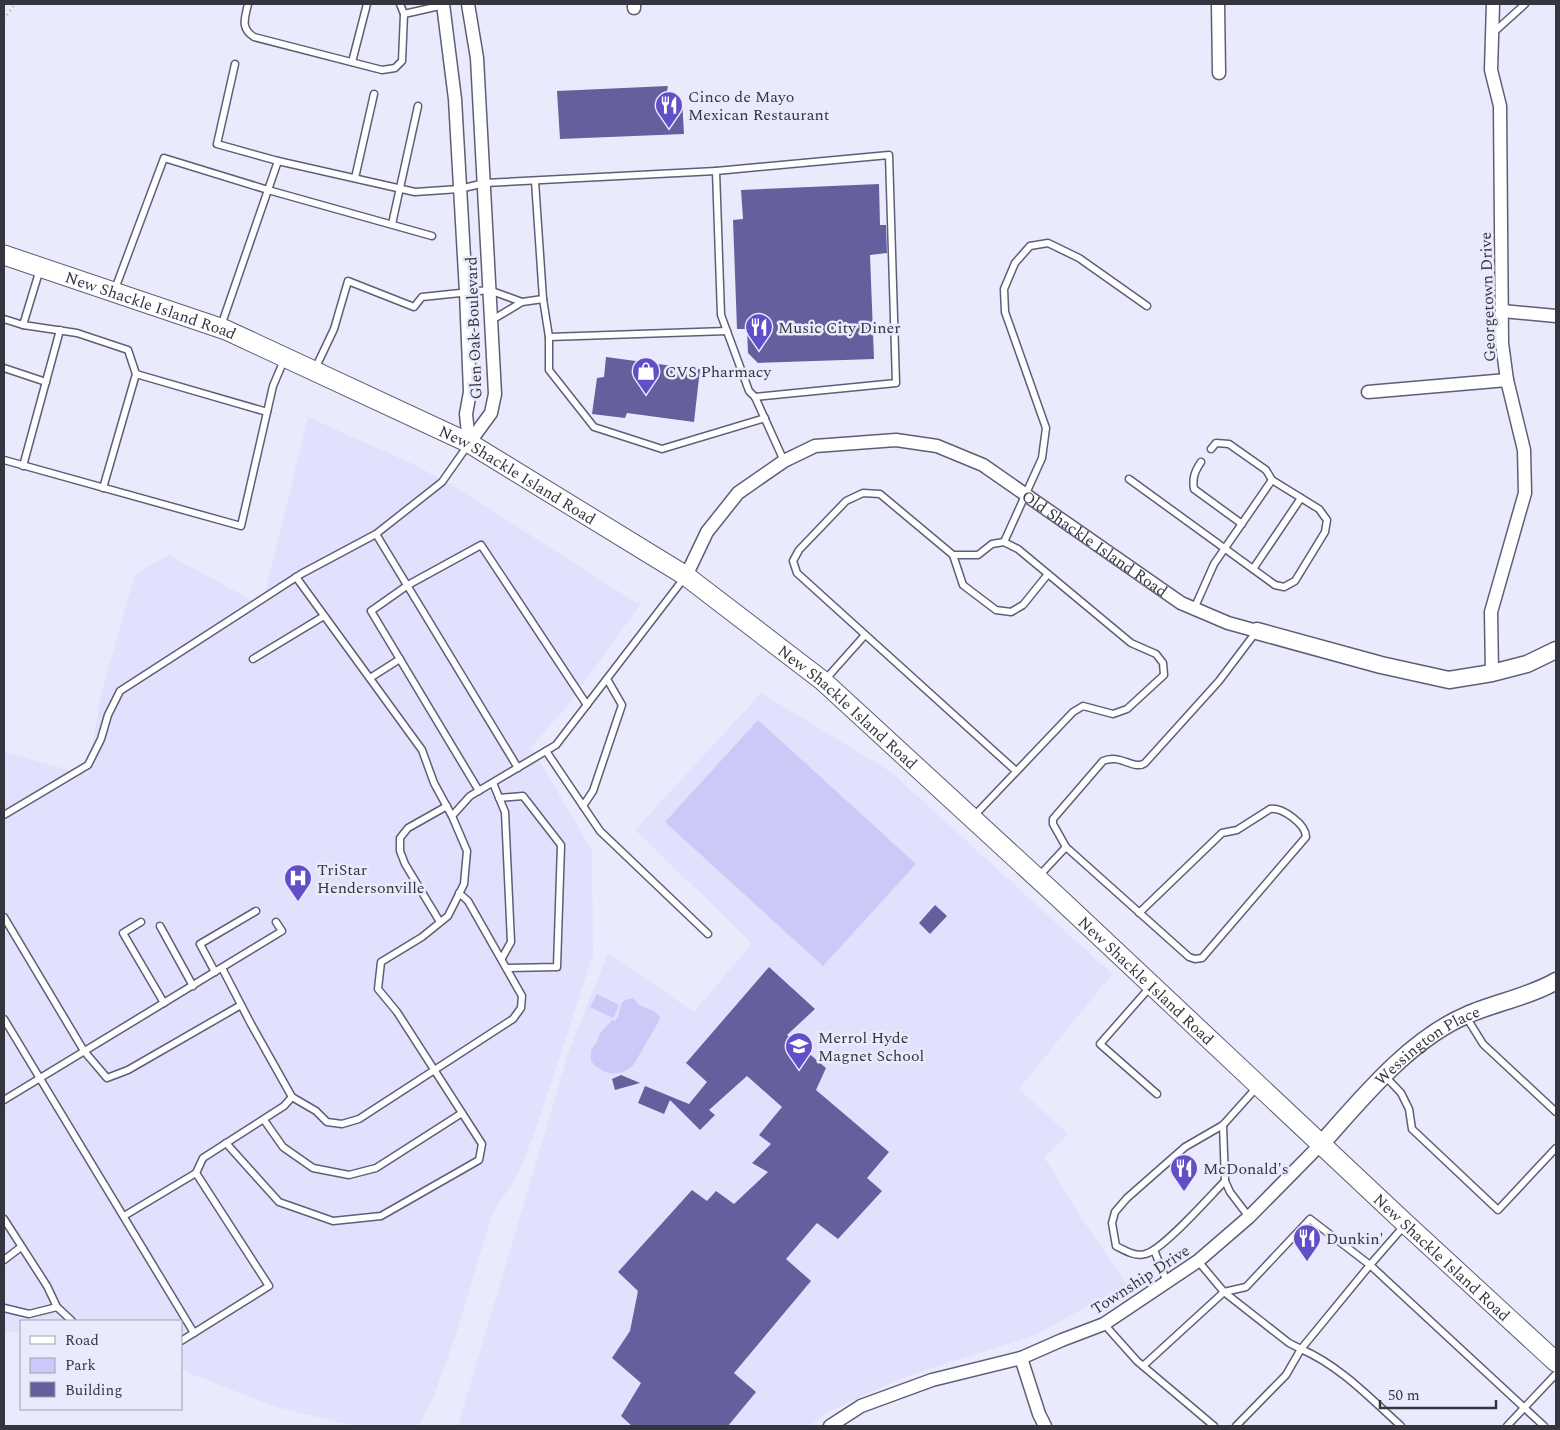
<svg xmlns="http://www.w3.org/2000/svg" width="1560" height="1430" font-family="Spectral,serif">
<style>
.built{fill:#e1e1fe}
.green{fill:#cac9f8}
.building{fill:#64609e}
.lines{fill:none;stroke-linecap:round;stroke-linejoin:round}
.service-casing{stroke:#5f5e76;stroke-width:9}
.minor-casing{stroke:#5f5e76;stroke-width:15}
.tertiary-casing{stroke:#5f5e76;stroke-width:19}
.secondary-casing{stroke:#5f5e76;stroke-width:21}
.path{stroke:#adadbc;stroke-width:2.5;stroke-dasharray:1 4;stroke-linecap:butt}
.service{stroke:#fff;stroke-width:6}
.minor{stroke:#fff;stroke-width:12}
.tertiary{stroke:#fff;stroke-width:16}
.secondary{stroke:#fff;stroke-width:19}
.labels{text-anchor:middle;stroke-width:5;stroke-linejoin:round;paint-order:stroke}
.poi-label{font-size:16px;fill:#353540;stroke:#e9eafb;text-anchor:start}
.street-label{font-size:16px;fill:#353540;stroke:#e9eafb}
</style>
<rect width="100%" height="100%" fill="#e9eafb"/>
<g class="built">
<polygon points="308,417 417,466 455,487 640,605 567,706 531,747 592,850 593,955 537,1126 517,1176 492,1214 457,1332 433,1398 418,1426 354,1426 276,1407 181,1370 181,1321 21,1321 21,1333 4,1331 4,752 87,775 102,691 135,574 169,555 262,606"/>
<polygon points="761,693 891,772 1112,974 1019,1089 1068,1134 1044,1157 1080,1216 1127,1285 1035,1335 904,1377 830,1411 809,1426 458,1426 569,1051 608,953 694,1012 752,943 635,830"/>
</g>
<g class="green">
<polygon points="758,720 916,864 823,966 665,822"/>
<polygon points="597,994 619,1005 613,1018 590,1007"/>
<path d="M 633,998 L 639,1005 L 654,1011 L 660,1017 L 659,1021 L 634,1064 C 621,1078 603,1076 591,1061 L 591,1050 L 597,1042 L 600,1033 L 612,1020 L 615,1021 L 618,1017 L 622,1002 L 628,999 Z"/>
</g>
<g class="building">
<polygon points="668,86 665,100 682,99 684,134 560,139 557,91"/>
<polygon points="879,184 880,225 886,225 887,253 870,255 874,359 758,363 748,353 747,329 737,329 733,220 743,219 741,190"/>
<polygon points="606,357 695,369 700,369 694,422 627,413 625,418 592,414 597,378 604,377"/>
<polygon points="935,905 947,916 930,934 919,923"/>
<polygon points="769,967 815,1009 787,1035 826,1068 816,1090 889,1152 867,1178 882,1191 838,1239 817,1223 786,1259 811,1281 734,1373 756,1392 728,1426 632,1426 621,1416 641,1383 612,1358 630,1331 638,1291 618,1272 692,1190 707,1201 716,1191 734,1204 768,1172 752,1163 771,1144 759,1135 782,1107 747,1076 709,1110 715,1115 700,1130 670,1100 664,1114 638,1103 645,1086 689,1104 707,1082 686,1063"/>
<polygon points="621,1075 640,1083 615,1090 612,1079"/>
</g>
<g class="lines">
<g class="service-casing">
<g id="service">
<path d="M 248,4 C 245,18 240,28 254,37 L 382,70 L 395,68 L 402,61 L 404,14 L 444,5"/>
<polyline points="400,4 404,14"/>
<polyline points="1493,33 1525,4"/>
<polyline points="352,62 367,4"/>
<polyline points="235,64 217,144 278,161"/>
<polyline points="716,171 889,155 896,383 755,397"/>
<polyline points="355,178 374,94"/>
<polyline points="535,181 543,299 549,337 549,370 594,427 662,449 765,418"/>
<polyline points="392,224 418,106"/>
<polyline points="115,289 164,158 268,190 432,236"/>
<polyline points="4,319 23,325 40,269"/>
<polyline points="492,320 522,302 543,299"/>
<polyline points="23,325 77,333 128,350 136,374 267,412"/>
<polyline points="221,326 278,161 415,192 459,189 485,183 716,171 721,315 749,391 755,397 784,461"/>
<polyline points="549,337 727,331"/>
<polyline points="4,368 46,382"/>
<polyline points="315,369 334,329 348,281 414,307 422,297 489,290 522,302"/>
<polyline points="4,460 241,526 273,386 284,360"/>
<path d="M 1201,462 C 1195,471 1192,478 1194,489 L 1242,524"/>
<polyline points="23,466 60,330"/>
<polyline points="1129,479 1275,585 1284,587 1295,581 1325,532 1327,520 1319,509 1272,480 1266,470 1229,444 1216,443 1211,449"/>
<polyline points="103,488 136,374"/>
<polyline points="376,534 518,768"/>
<polyline points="1004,542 1042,458 1046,428 1005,312 1004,289 1015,263 1030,246 1048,243 1079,258 1147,306"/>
<polyline points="953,555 963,585 996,610 1011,612 1023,605 1048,574"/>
<polyline points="1253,569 1301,498"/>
<polyline points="296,577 422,750 434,783 452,816"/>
<polyline points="1194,609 1214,564 1272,480"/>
<polyline points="253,659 324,616"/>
<polyline points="370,678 400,659"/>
<polyline points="824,681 865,635"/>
<polyline points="546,751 600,831 708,934"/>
<polyline points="493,783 505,812 511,942 502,958"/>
<polyline points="479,791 371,611 408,585 481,545 587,705"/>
<polyline points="499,798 523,796 561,845 557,967 507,968"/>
<polyline points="583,806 593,791 622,705 607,679"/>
<polyline points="4,815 88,765 101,739 108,715 120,691 301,574 376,534 442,482 468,445"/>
<polyline points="973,817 1073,712 1083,706 1113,714 1127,709 1164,675 1163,663 1156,654 1131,643 1018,549 1004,542 992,544 978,555 953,555 880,494 863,493 846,501 799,550 793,561 797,573 1016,771"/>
<polyline points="1038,877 1066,847"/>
<path d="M 1139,913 L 1222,833 L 1237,830 L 1270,809 C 1282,807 1306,824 1306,837 L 1202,958 L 1195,959 L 1189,957 L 1066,847 L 1053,824 L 1053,819 L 1103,761 C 1120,753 1134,771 1145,763 L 1219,681 L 1256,632"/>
<polyline points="4,917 84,1051 107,1078 128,1070 241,1005"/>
<polyline points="141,922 123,933 164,1003"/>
<polyline points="440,922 405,864 400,851 400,838 408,828 447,806"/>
<polyline points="160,926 193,986"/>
<polyline points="222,968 251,1024 292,1097 316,1111 327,1122 342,1124 359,1119 513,1019 521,1008 522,996 468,901 459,893"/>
<polyline points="215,972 200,944 256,911"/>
<polyline points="1151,986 1100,1044 1157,1094"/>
<polyline points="1465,1015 1483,1044 1556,1112"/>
<polyline points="4,1019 194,1333"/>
<polyline points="1385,1076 1401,1093 1409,1109 1412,1129 1498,1210 1556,1148"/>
<polyline points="4,1100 282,931 276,922"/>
<polyline points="264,1120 283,1147 313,1168 349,1175 376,1168 462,1113"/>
<polyline points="1223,1125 1225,1181 1230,1192 1249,1217"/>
<polyline points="226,1143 279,1202 333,1221 381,1216 479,1160 482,1144 397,1012 378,989 381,962 422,937 448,916 464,884 467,851 452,816 470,796 556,745 685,577"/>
<path d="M 1225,1181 C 1210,1196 1162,1251 1145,1254 C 1135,1257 1124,1250 1116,1246 L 1112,1223 L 1115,1212 L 1127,1198 L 1185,1147 L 1223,1125 L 1258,1086"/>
<polyline points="124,1216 196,1173 203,1158 284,1106 292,1097"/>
<polyline points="4,1219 47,1286 57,1307 72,1321"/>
<polyline points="1404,1226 1370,1265 1544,1426"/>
<polyline points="1154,1250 1167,1282"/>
<polyline points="4,1260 21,1247"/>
<polyline points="1198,1261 1224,1292 1289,1343 1301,1349 1286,1375 1236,1426"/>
<polyline points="4,1308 29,1314 57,1307"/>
<polyline points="1104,1324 1137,1361 1214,1426"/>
<polyline points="181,1341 269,1286 196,1173"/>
<path d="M 1143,1366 L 1224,1292 L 1246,1287 L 1310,1219 L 1370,1265 L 1301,1349 C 1340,1366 1370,1398 1401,1426"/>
<polyline points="1507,1426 1556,1374"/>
</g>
</g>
<g class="minor-casing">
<g id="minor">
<polyline points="443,4 455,99 466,292 470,392 466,414 469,443"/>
<polyline points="468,4 477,58 495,394 491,413 469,443"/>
<polyline points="634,4 634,8"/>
<polyline points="1218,4 1219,73"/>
<polyline points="1502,311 1556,316"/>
<polyline points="1368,392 1507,380"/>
<path id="s1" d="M 686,576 L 707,532 L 738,493 L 784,461 L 815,446 L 896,440 L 937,446 L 983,465 L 1181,603 L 1228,623 L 1257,631"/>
<polyline points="1492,673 1491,612 1525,493 1524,450 1507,380 1502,343 1500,106 1491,70 1493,4"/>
<polyline points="1021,1358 1039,1414 1045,1426"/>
<polyline points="830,1426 861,1406 932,1380 1021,1358 1062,1340 1104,1324 1198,1261 1249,1217 1322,1143"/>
</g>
</g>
<g class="tertiary-casing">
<g id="tertiary">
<polyline points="1257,631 1381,665 1449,680 1492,673 1527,664 1556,650"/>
<path id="s2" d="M 1322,1143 C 1362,1098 1410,1039 1467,1015 C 1494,1003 1531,996 1556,981"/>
</g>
</g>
<g class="secondary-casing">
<g id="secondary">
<path id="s3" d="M 4,255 L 226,330 L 469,443 L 686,576 L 823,681 L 1059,898 L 1406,1224 L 1556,1362"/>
</g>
</g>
<polyline class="path" points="4,19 15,4"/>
<use href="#service" class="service"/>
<use href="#minor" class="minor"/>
<use href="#tertiary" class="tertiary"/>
<use href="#secondary" class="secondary"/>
</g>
<defs>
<g id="restaurant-pin" transform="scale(1.4375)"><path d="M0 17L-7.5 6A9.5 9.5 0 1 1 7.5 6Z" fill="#624ec6" stroke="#e9eafb"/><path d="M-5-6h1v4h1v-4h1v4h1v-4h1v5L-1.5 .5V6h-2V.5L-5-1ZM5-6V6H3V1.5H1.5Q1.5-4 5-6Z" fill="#fff"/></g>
<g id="shop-pin" transform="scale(1.4375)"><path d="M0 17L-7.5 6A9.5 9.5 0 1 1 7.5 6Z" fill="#624ec6" stroke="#e9eafb"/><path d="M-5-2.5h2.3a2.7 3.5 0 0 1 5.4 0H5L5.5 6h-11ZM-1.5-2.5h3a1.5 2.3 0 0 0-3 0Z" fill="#fff"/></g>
<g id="hospital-pin" transform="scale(1.4375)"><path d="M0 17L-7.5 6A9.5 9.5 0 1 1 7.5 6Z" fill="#624ec6" stroke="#e9eafb"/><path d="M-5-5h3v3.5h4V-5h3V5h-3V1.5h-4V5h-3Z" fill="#fff"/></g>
<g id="school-pin" transform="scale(1.4375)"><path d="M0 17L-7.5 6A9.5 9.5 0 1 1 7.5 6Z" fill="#624ec6" stroke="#e9eafb"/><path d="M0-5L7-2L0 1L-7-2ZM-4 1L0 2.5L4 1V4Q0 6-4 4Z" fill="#fff"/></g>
</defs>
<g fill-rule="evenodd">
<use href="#restaurant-pin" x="669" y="105"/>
<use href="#restaurant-pin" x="759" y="327"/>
<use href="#shop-pin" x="646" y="371"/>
<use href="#hospital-pin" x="298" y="878"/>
<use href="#school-pin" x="799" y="1046"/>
<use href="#restaurant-pin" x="1184" y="1168"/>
<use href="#restaurant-pin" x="1307" y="1238"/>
</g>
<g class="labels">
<g class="poi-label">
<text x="688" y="102">Cinco de Mayo<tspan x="688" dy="18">Mexican Restaurant</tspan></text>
<text x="778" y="333">Music City Diner</text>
<text x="665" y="377">CVS Pharmacy</text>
<text x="317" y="875">TriStar<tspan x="317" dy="18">Hendersonville</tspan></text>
<text x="818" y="1043">Merrol Hyde<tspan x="818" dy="18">Magnet School</tspan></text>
<text x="1203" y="1174">McDonald's</text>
<text x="1326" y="1244">Dunkin'</text>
</g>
<g class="street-label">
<text transform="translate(1487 297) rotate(-92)" y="6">Georgetown Drive</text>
<text dy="6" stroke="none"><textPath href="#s3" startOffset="155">New Shackle Island Road</textPath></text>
<text transform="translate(473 328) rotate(-92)" y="6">Glen Oak Boulevard</text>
<text dy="6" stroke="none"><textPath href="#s3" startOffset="560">New Shackle Island Road</textPath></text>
<text dy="6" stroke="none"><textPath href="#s1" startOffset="498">Old Shackle Island Road</textPath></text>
<text dy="6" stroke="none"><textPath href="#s3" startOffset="965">New Shackle Island Road</textPath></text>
<text dy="6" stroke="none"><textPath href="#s3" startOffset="1370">New Shackle Island Road</textPath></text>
<text dy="6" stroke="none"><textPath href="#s2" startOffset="145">Wessington Place</textPath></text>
<text dy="6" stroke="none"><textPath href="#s3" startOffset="1775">New Shackle Island Road</textPath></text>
<text transform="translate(1140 1279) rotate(-33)" y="6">Township Drive</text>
</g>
</g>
<rect width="1560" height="1430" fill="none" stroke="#353540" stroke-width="10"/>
<rect x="20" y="1320" width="162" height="90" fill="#e9eafb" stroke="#a1a2b0"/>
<rect x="30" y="1336" width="25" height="8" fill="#ffffff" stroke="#a1a2b0"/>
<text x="65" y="1345" font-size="15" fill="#353540">Road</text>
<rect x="30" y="1358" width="25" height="15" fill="#cac9f8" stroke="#a1a2b0"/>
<text x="65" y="1370" font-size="15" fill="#353540">Park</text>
<rect x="30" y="1382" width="25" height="15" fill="#64609e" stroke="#a1a2b0"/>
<text x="65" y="1395" font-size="15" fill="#353540">Building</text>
<path d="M1380 1400v8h116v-8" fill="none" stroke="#353540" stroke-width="2.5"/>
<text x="1388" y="1400" font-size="15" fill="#353540" stroke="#e9eafb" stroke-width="4" paint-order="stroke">50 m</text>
</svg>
